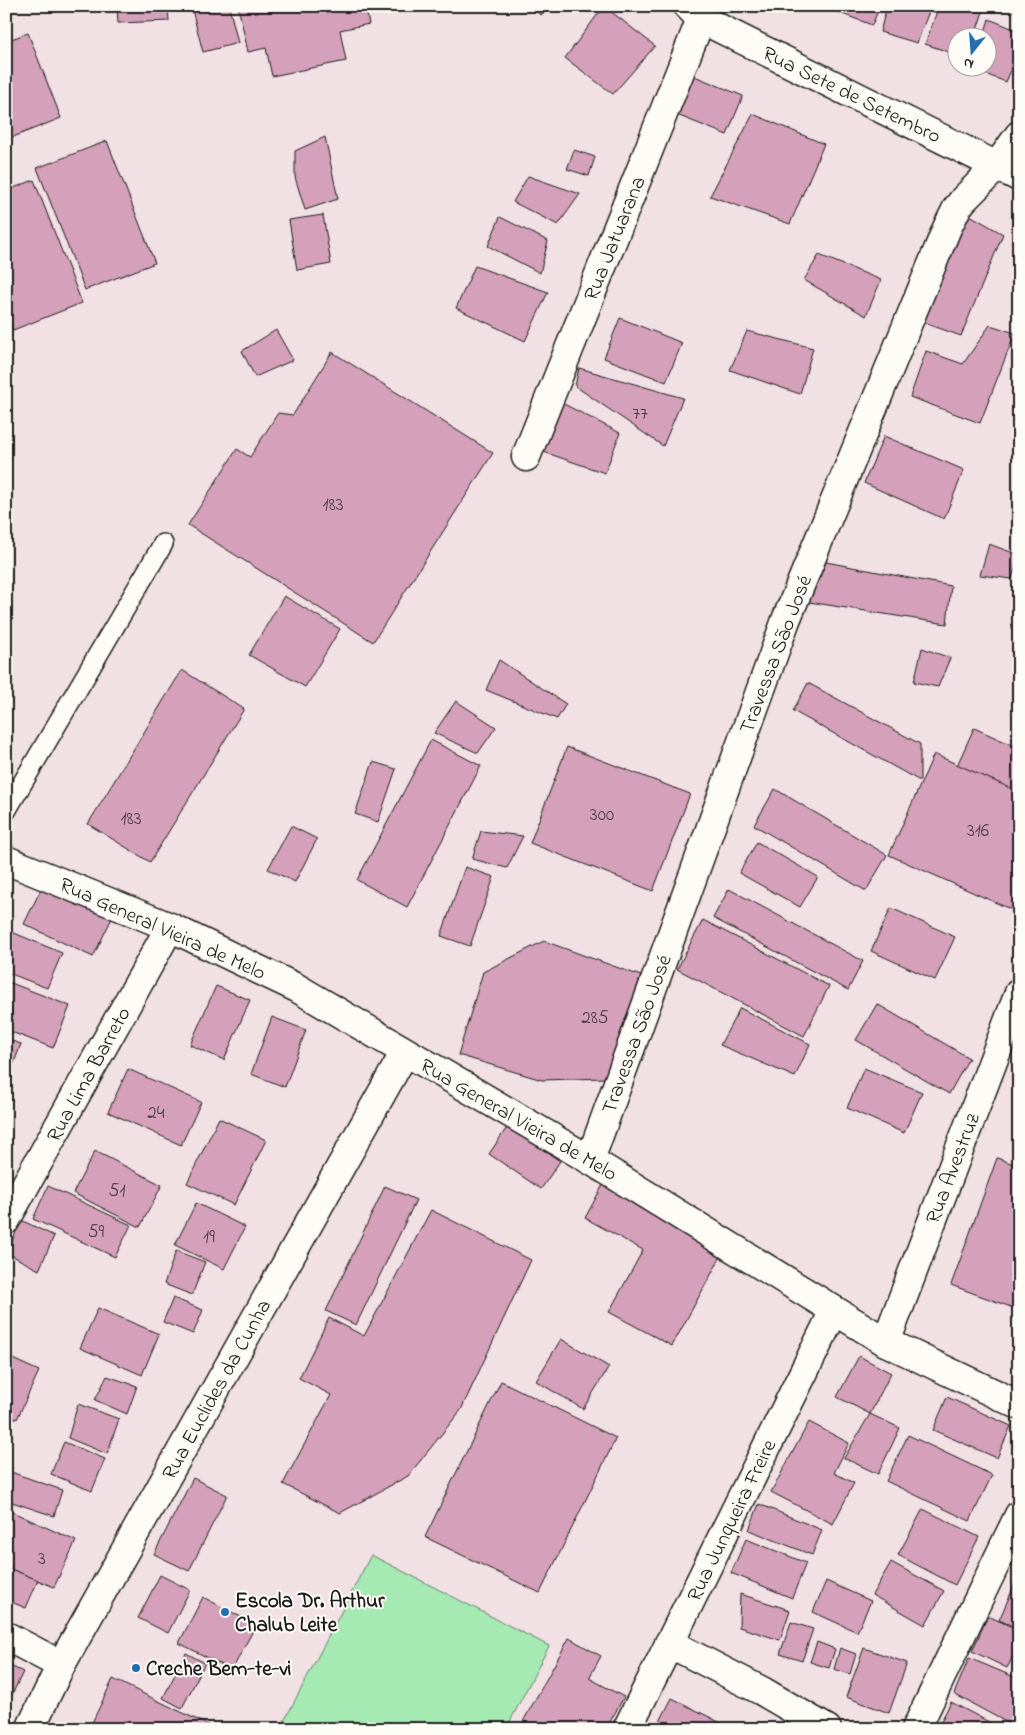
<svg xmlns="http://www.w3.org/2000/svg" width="1025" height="1735" font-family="'Indie Flower',sans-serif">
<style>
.park{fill:#a5e9b3;stroke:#608268}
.building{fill:#d5a0b9;stroke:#1c1c1c}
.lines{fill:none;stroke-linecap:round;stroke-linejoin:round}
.service-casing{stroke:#1c1c1c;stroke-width:22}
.minor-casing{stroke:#1c1c1c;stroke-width:31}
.tertiary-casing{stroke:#1c1c1c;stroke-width:31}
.service{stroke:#fdfcf7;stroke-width:19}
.minor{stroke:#fdfcf7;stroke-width:28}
.tertiary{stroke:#fdfcf7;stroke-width:28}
.poi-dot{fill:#1f6fb2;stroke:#fdfcf7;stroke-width:2}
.labels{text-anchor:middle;stroke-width:4;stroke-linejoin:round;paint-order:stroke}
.number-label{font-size:19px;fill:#4a3d43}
.street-label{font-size:21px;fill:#1c1c1c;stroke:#fdfcf7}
.poi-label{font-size:21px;font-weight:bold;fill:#1c1c1c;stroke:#fdfcf7;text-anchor:start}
</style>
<rect width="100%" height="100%" fill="#f1e0e4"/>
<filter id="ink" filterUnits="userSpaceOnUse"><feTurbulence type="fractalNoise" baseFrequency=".02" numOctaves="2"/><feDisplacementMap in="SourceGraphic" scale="10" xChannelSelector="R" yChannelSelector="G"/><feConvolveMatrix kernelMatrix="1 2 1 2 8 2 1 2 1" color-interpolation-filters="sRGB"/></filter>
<g filter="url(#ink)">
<polygon class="park" points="371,1555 549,1646 506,1729 280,1729"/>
<g class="building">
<polygon points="117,6 168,6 169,21 118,23"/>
<polygon points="191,6 229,6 238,43 203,52"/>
<polygon points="238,6 365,6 369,24 340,30 346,61 272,76 266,48 248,52"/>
<polygon points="530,6 551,6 541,15"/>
<polygon points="604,6 655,46 613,94 565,58"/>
<polygon points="821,6 880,6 872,25"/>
<polygon points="887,6 931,6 917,43 880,32"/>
<polygon points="939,6 985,6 974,38 958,38 958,55 925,44"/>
<polygon points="989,19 1019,31 1019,51 1006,82 972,69 972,68 988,68 988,38 983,38"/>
<polygon points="28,33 61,118 8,139 6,134 6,41"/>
<polygon points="692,75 743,96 727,135 677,115"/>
<polygon points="753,114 824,144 790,224 710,196"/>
<polygon points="325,137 338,199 305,210 295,177 295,151"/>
<polygon points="107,141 155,263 85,290 37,168"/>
<polygon points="574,150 595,157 589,176 567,169"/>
<polygon points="528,176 580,194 558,225 513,202"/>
<polygon points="34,180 82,303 13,330 6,313 6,191"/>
<polygon points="968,214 1003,234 961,336 922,322"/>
<polygon points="323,215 331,264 297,270 289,220"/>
<polygon points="500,217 548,241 540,273 488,246"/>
<polygon points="819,255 881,280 866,316 804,280"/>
<polygon points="475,266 548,292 525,341 456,308"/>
<polygon points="620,318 682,343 666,382 604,358"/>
<polygon points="990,325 1015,333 980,423 910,397 926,351 963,364"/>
<polygon points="276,330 293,360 255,377 242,351"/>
<polygon points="747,331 813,348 800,394 730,370"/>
<polygon points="332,352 493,453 373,642 188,525 237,449 250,457 278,413 293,415"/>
<polygon points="579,368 683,398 663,446 575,386"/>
<polygon points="562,403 620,433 605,473 538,450"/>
<polygon points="884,436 964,470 944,519 864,483"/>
<polygon points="989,544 1019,555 1012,579 980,575"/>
<polygon points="826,562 951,586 947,624 809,602"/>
<polygon points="284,596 340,629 305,687 249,655"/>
<polygon points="922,648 950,658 938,687 914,682"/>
<polygon points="499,660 566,704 557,719 486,690"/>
<polygon points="182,670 244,709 150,862 88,824"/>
<polygon points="808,683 920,744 920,781 793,711"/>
<polygon points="456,701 496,727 478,753 434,733"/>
<polygon points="974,728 1019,748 1019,799 955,770"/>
<polygon points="431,740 481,766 407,907 357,880"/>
<polygon points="567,747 690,794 653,891 530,843"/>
<polygon points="934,754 1019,792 1019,913 889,855"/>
<polygon points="373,762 396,769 378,822 355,814"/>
<polygon points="775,789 887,855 866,891 754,825"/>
<polygon points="291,826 317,839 295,882 268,869"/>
<polygon points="481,831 523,836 507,868 472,859"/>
<polygon points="757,842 818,877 800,907 739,873"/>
<polygon points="465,867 494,877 470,946 441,936"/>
<polygon points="43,885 112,918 93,957 24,924"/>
<polygon points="729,889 863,961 848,990 713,918"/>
<polygon points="891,908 955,937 935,980 871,951"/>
<polygon points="703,920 829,986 804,1036 677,969"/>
<polygon points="7,930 62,953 47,988 6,972"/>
<polygon points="544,941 641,976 605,1078 542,1080 458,1055 483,972"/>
<polygon points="6,981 70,1006 53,1048 6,1030"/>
<polygon points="216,986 250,1000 224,1060 190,1045"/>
<polygon points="877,1004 969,1058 949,1094 856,1040"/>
<polygon points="740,1008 810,1044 795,1077 720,1045"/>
<polygon points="272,1017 306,1030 285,1087 251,1074"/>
<polygon points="6,1039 21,1044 9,1076 6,1075"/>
<polygon points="864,1068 922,1092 904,1133 847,1108"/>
<polygon points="128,1069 201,1102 181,1145 108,1112"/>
<polygon points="219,1118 266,1140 234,1205 187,1183"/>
<polygon points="508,1126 560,1161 541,1189 489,1154"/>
<polygon points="95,1151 162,1185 140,1227 73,1193"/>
<polygon points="997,1158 1019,1166 1019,1310 951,1285"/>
<polygon points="604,1183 725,1249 672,1346 609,1312 643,1250 585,1218"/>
<polygon points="48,1186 131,1225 115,1257 33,1219"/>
<polygon points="385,1186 416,1200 356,1325 326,1311"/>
<polygon points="196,1203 245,1227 224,1269 175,1245"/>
<polygon points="431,1210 531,1260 461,1410 408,1476 340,1513 283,1484 331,1395 299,1378 329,1318 364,1336"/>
<polygon points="21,1220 54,1236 39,1270 7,1253"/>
<polygon points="176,1251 205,1262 192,1295 164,1284"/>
<polygon points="173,1298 203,1310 193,1334 163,1322"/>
<polygon points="98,1308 159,1334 142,1375 80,1348"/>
<polygon points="561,1339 609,1367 583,1409 536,1381"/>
<polygon points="6,1356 39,1371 17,1419 6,1414"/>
<polygon points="859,1356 891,1373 870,1414 837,1397"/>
<polygon points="107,1376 137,1386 127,1414 95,1400"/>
<polygon points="501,1381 616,1438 540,1593 425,1537"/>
<polygon points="947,1397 1011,1426 997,1458 933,1430"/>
<polygon points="78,1404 119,1419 107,1454 68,1438"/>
<polygon points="870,1414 900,1428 878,1474 844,1458"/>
<polygon points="809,1422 849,1443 834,1473 854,1483 833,1524 771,1492"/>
<polygon points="908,1435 992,1475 970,1521 886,1481"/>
<polygon points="64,1442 105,1459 92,1491 51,1474"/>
<polygon points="8,1471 62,1490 54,1516 6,1500 6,1476"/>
<polygon points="193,1478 227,1495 189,1571 154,1554"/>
<polygon points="759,1504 822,1530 812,1555 749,1530"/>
<polygon points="6,1509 76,1541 54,1587 6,1567"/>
<polygon points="923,1509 979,1537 955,1585 898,1555"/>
<polygon points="746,1539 806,1563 792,1598 731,1573"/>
<polygon points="891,1562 944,1591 925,1625 872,1595"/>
<polygon points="6,1567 38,1580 26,1608 6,1600"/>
<polygon points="160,1575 190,1590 168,1633 138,1618"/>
<polygon points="1019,1575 1019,1629 999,1620"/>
<polygon points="826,1581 871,1601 857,1632 813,1612"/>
<polygon points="740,1594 790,1610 780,1640 739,1627"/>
<polygon points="203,1597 256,1625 232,1670 179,1643"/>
<polygon points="988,1616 1019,1630 1019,1644 1007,1668 972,1651"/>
<polygon points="791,1622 813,1629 802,1661 780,1654"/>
<polygon points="569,1638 601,1656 589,1678 624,1697 606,1729 519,1729"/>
<polygon points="817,1642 835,1649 829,1668 810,1662"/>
<polygon points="840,1648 856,1654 850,1674 834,1669"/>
<polygon points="864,1648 907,1663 889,1713 846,1697"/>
<polygon points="186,1653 205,1663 182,1708 163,1698"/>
<polygon points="969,1658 1019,1679 1019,1729 954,1694"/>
<polygon points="6,1664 23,1672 7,1705 6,1705"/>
<polygon points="113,1679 210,1726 209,1729 89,1729"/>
<polygon points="672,1698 727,1726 725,1729 656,1729"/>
<polygon points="951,1702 1002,1729 937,1729"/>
</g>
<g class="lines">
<g class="service-casing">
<polyline id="service" points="6,811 163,544"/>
</g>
<g class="minor-casing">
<g id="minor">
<polyline points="526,457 701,19"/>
<polyline points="6,860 170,927 297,988 590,1160 886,1342 1019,1405"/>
<polyline points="590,1160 786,620 947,228 957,208 964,199 997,166 1019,135"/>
<polyline points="6,1220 170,927"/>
<polyline points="886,1342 1019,993"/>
<polyline points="6,1636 61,1665"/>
<polyline points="669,1643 762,1691 827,1729"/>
<polyline points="30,1729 61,1665 405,1052"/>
<polyline points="627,1729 834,1311"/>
<polyline points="916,1729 1019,1515"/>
</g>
</g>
<g class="tertiary-casing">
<polyline id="tertiary" points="688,6 701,19 1019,177"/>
</g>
<use href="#service" class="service"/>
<use href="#minor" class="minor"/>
<use href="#tertiary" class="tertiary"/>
</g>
</g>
<g class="poi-dot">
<circle cx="225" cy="1612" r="5"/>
<circle cx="136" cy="1668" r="5"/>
</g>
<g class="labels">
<g class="number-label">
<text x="640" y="419">77</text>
<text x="333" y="510">183</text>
<text x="602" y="820">300</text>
<text x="131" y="824">183</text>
<text x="978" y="836">316</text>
<text x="595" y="1023">285</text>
<text x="156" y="1118">24</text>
<text x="117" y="1196">51</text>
<text x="96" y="1237">59</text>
<text x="209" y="1242">19</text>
<text x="42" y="1564">3</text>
</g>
<g class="street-label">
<text transform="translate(852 94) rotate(26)" y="7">Rua Sete de Setembro</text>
<text transform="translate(614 238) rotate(-68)" y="7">Rua Jatuarana</text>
<text transform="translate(775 654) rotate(-69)" y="7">Travessa São José</text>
<text transform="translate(163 928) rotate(24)" y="7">Rua General Vieira de Melo</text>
<text transform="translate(636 1034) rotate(-70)" y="7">Travessa São José</text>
<text transform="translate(88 1074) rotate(-61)" y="7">Rua Lima Barreto</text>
<text transform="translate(519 1119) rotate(30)" y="7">Rua General Vieira de Melo</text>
<text transform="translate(952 1168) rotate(-69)" y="7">Rua Avestruz</text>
<text transform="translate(216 1389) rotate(-61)" y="7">Rua Euclides da Cunha</text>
<text transform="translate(731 1520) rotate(-64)" y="7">Rua Junqueira Freire</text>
</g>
<g class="poi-label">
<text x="235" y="1607">Escola Dr. Arthur<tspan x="235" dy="24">Chalub Leite</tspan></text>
<text x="146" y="1675">Creche Bem-te-vi</text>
</g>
</g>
<rect width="1025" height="1735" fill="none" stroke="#fdfcf7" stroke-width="25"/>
<rect x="12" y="12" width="1000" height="1710" fill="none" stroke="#1c1c1c" stroke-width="2" filter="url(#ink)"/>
<g transform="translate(972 52) rotate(197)"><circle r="24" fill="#fdfcf7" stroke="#a3a29f"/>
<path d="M0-4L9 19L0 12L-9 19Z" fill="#1f6fb2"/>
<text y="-8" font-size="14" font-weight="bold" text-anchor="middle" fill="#1c1c1c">N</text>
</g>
</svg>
